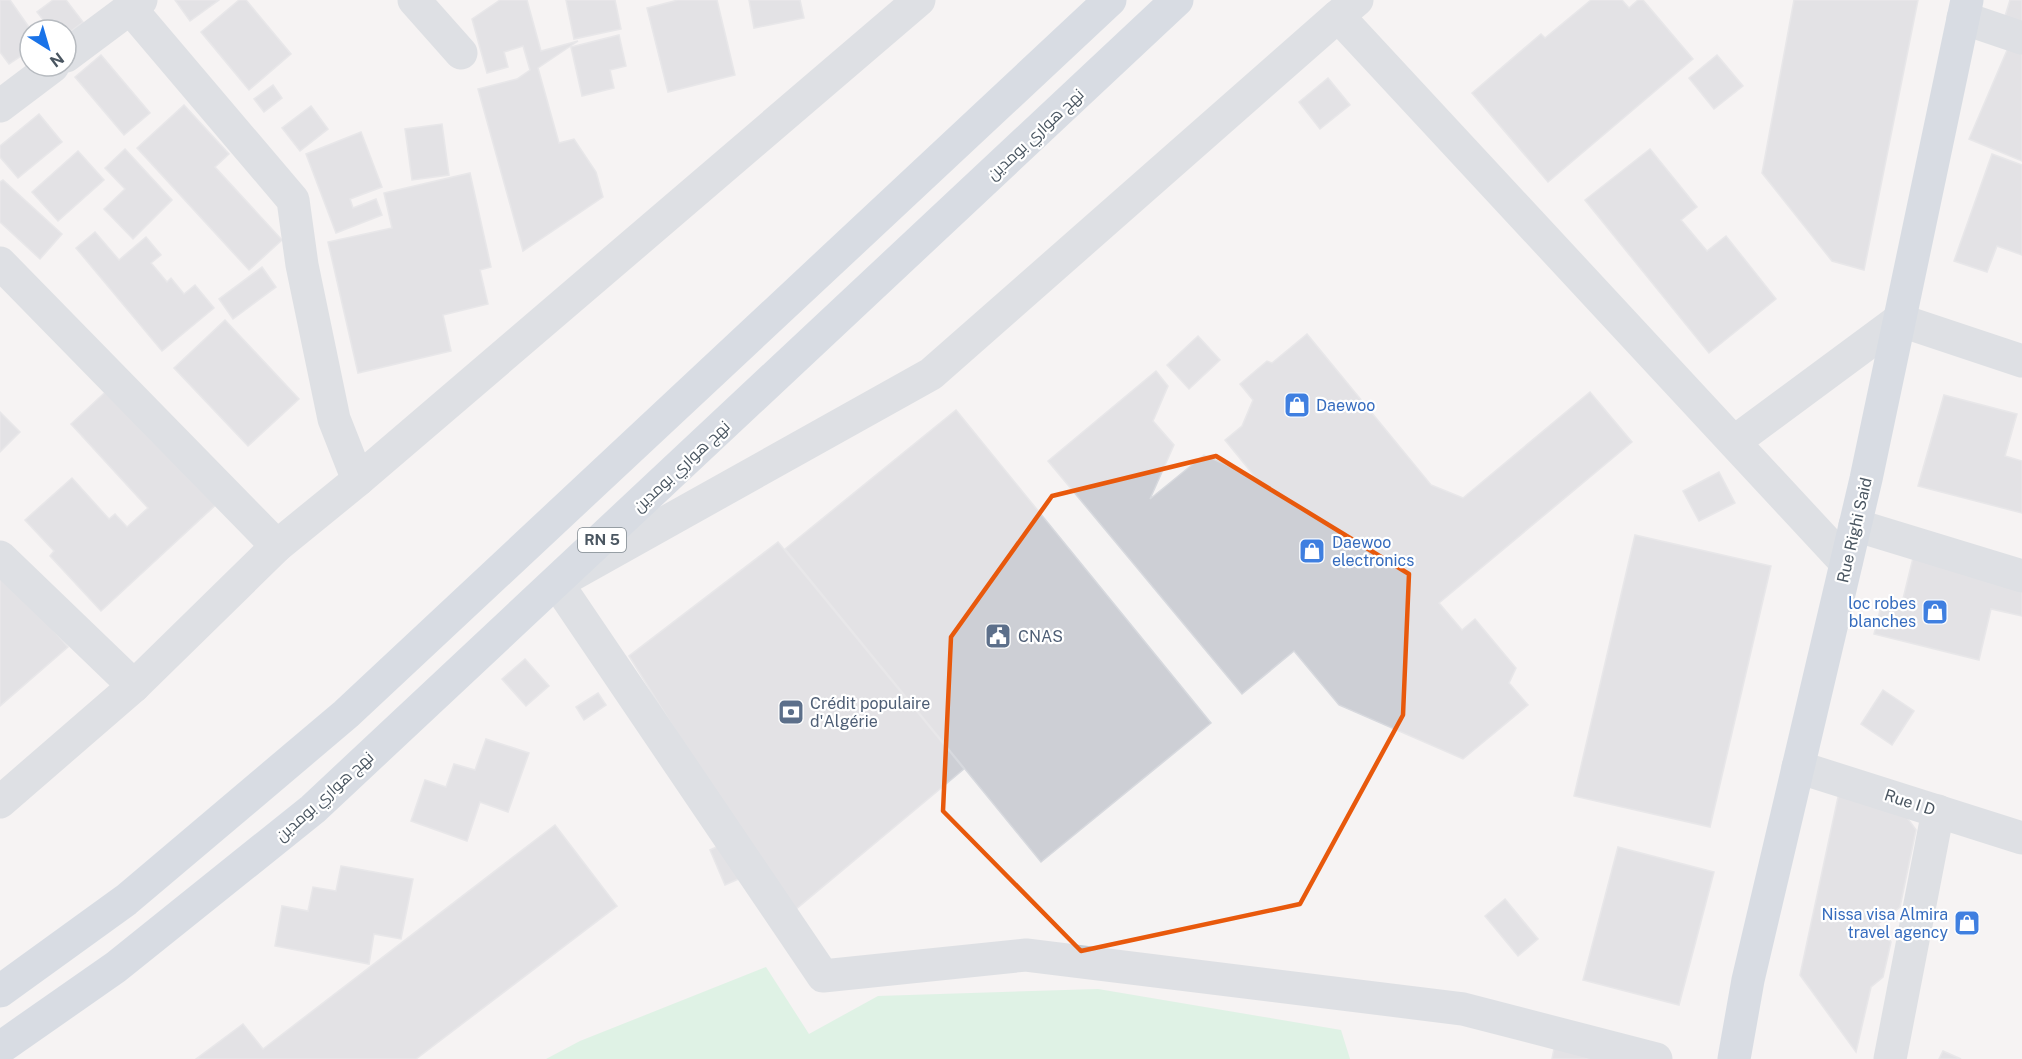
<svg xmlns="http://www.w3.org/2000/svg" width="2022" height="1059" font-family="'Public Sans',Cairo,sans-serif">
<style>
.green{fill:#c3f1d5}
.building{fill:#cdcfd5;stroke:#d7d9de;stroke-width:1.5}
.lines{fill:none;stroke-linecap:round;stroke-linejoin:round}
.minor{stroke:#c1cad2;stroke-width:33}
.major{stroke:#b3c2d1;stroke-width:33}
.marked{fill:none;stroke:#e8590c;stroke-width:4.5;stroke-linejoin:round}
.labels{text-anchor:middle;stroke-width:4.5;stroke-linejoin:round;paint-order:stroke}
.shield{fill:#fff;stroke:#808990;stroke-width:1.5}
.shield-label{font-size:15px;font-weight:bold;fill:#4a5661}
.street-label{font-size:16px;fill:#4a5661;stroke:#fff}
.shop-label{font-size:16px;fill:#366cbe;stroke:#fff;text-anchor:start}
.service-label{font-size:16px;fill:#4e5e75;stroke:#fff;text-anchor:start}
</style>
<rect width="100%" height="100%" fill="#f5f3f3"/>
<polygon class="green" points="766,967 809,1034 878,996 1098,989 1341,1030 1350,1059 546,1059 580,1041"/>
<g class="building">
<polygon points="0,0 10,0 31,30 30,50 9,64 0,52"/>
<polygon points="53,0 66,0 83,22 66,35 66,30 51,30 37,12"/>
<polygon points="175,0 219,0 190,21"/>
<polygon points="239,0 246,0 291,54 249,90 201,32"/>
<polygon points="500,0 527,0 541,51 578,41 538,68 559,143 574,139 596,172 603,197 523,251 478,89 517,79 530,70 523,46 504,52 508,67 487,73 472,19"/>
<polygon points="566,0 615,0 621,29 574,39"/>
<polygon points="678,0 717,0 735,75 668,92 647,8"/>
<polygon points="749,0 800,0 804,18 754,28"/>
<polygon points="1591,0 1622,0 1629,8 1638,0 1643,0 1693,59 1548,182 1472,93 1541,34 1545,38"/>
<polygon points="1794,0 1918,0 1864,270 1832,261 1762,173"/>
<polygon points="2010,0 2022,0 2022,31 2002,26"/>
<polygon points="619,35 626,66 610,70 614,88 582,96 571,47"/>
<polygon points="2011,41 2022,46 2022,161 1969,139"/>
<polygon points="101,55 150,113 124,135 75,77"/>
<polygon points="1717,55 1743,86 1714,109 1689,78"/>
<polygon points="1328,78 1350,105 1320,129 1299,102"/>
<polygon points="273,85 282,98 264,112 254,99"/>
<polygon points="184,105 229,154 215,167 282,240 249,270 137,148"/>
<polygon points="311,106 328,129 300,151 282,128"/>
<polygon points="39,114 62,142 18,178 0,157 0,146"/>
<polygon points="442,124 449,175 412,180 405,129"/>
<polygon points="361,132 382,187 350,199 353,208 376,199 382,215 336,233 306,154"/>
<polygon points="125,149 172,200 133,239 104,209 125,189 105,168"/>
<polygon points="1650,149 1697,207 1681,220 1707,251 1726,236 1776,299 1709,353 1585,200"/>
<polygon points="78,151 104,180 58,221 32,192"/>
<polygon points="1992,154 2022,165 2022,255 1997,246 1987,272 1954,261"/>
<polygon points="470,173 491,267 480,270 488,304 443,315 451,351 358,373 328,242 392,228 384,193"/>
<polygon points="3,180 62,234 40,259 0,222 0,182"/>
<polygon points="95,232 119,260 146,237 161,255 151,263 167,282 171,278 184,294 195,285 214,308 162,351 76,248"/>
<polygon points="262,267 276,287 233,319 219,299"/>
<polygon points="225,320 299,399 248,446 174,368"/>
<polygon points="1307,334 1431,485 1463,498 1590,392 1632,442 1439,603 1462,630 1475,619 1516,668 1509,683 1528,705 1463,759 1339,705 1294,651 1242,694 1048,461 1156,371 1168,386 1153,421 1174,445 1150,499 1204,455 1256,478 1225,440 1242,426 1253,400 1240,384 1267,361 1272,363"/>
<polygon points="1198,336 1220,360 1189,389 1167,365"/>
<polygon points="114,384 221,500 101,611 50,556 54,551 25,520 72,478 109,519 115,514 127,527 148,508 71,424"/>
<polygon points="1944,395 2017,414 2005,456 2022,461 2022,513 1918,486"/>
<polygon points="956,410 1211,723 1041,862 785,549"/>
<polygon points="0,412 20,432 0,452"/>
<polygon points="1719,472 1735,503 1699,521 1683,491"/>
<polygon points="1635,535 1771,566 1710,827 1574,796"/>
<polygon points="778,542 964,769 790,914 629,656"/>
<polygon points="1913,558 2022,585 2022,616 1991,609 1979,660 1874,634 1882,603 1901,607"/>
<polygon points="0,568 68,647 0,706"/>
<polygon points="525,659 549,686 526,706 502,679"/>
<polygon points="1883,690 1914,711 1892,745 1861,724"/>
<polygon points="598,693 606,705 584,720 576,707"/>
<polygon points="486,739 529,753 508,812 480,802 467,841 411,821 425,780 446,787 454,764 475,770"/>
<polygon points="1841,783 1906,816 1916,830 1900,907 1878,924 1891,942 1883,977 1871,987 1856,1052 1800,975"/>
<polygon points="555,825 617,906 416,1059 196,1059 243,1024 263,1049"/>
<polygon points="730,841 745,876 725,885 710,850"/>
<polygon points="1618,847 1714,872 1679,1005 1583,980"/>
<polygon points="341,866 413,879 401,939 374,934 369,964 275,946 282,906 308,911 313,887 336,891"/>
<polygon points="1505,899 1538,939 1518,956 1485,916"/>
<polygon points="1556,1039 1642,1059 1552,1059"/>
<polygon points="1943,1051 1961,1059 1939,1059"/>
</g>
<g class="lines">
<g class="minor">
<polyline points="414,0 461,53"/>
<polyline points="1357,0 1338,16 1846,563"/>
<polyline points="130,8 293,200 302,265 334,419 358,480"/>
<polyline points="1338,16 931,374 557,583 823,976 1026,955 1463,1009 1656,1059"/>
<polyline points="1963,18 2022,38"/>
<polyline points="66,56 141,0"/>
<polyline points="0,106 53,66"/>
<polyline points="0,263 277,546"/>
<polyline points="1734,442 1899,320 2022,361"/>
<polyline points="1855,525 2022,576"/>
<polyline points="0,557 134,686"/>
<polyline points="1798,767 2022,838"/>
<polyline points="0,802 134,686 277,546 358,480 919,0"/>
<polyline points="1890,1059 1938,811"/>
</g>
<g class="major">
<polyline points="0,991 126,900 346,714 1110,0"/>
<polyline points="0,1048 116,967 313,809 1177,0"/>
<polyline points="1734,1059 1748,980 1866,479 1967,0"/>
</g>
</g>
<path d="M0 0H2022V1059H0ZM 1216,456 L 1409,574 L 1403,715 L 1300,904 L 1081,951 L 943,811 L 951,637 L 1052,496 Z" fill="#f5f3f3" fill-opacity=".55" fill-rule="evenodd"/>
<path class="marked" d="M 1216,456 L 1409,574 L 1403,715 L 1300,904 L 1081,951 L 943,811 L 951,637 L 1052,496 Z"/>
<defs>
<g id="shop-square" transform="scale(1.35)"><rect x="-9" y="-9" width="18" height="18" rx="4" fill="#3f7fe0" stroke="#fff"/><path d="M-5-2.5h2.3a2.7 3.5 0 0 1 5.4 0H5L5.5 6h-11ZM-1.5-2.5h3a1.5 2.3 0 0 0-3 0Z" fill="#fff"/></g>
<g id="civic-square" transform="scale(1.35)"><rect x="-9" y="-9" width="18" height="18" rx="4" fill="#5c6f8a" stroke="#fff"/><path d="M-.6-6.5H3V-4.5H.6V-3L4-1V1h2V6H-6V1h2V-1L-.6-3ZM-1.2 2.5V6h2.4V2.5Z" fill="#fff"/></g>
<g id="bank-square" transform="scale(1.35)"><rect x="-9" y="-9" width="18" height="18" rx="4" fill="#5c6f8a" stroke="#fff"/><path d="M-6-4H6V4H-6ZM0-2.3a2.3 2.3 0 1 0 0 4.6a2.3 2.3 0 1 0 0-4.6Z" fill="#fff"/></g>
</defs>
<g fill-rule="evenodd">
<use href="#shop-square" x="1297" y="405"/>
<use href="#shop-square" x="1312" y="551"/>
<use href="#shop-square" x="1935" y="612"/>
<use href="#civic-square" x="998" y="636"/>
<use href="#bank-square" x="791" y="712"/>
<use href="#shop-square" x="1967" y="923"/>
</g>
<g class="labels">
<rect class="shield" x="578" y="528" width="48" height="24" rx="4.5"/>
<g class="shield-label">
<text x="602" y="545">RN 5</text>
</g>
<g class="street-label">
<text transform="translate(1035 134) rotate(-43)" y="6">نهج هواري بومدين</text>
<text transform="translate(681 466) rotate(-43)" y="6">نهج هواري بومدين</text>
<text transform="translate(1854 530) rotate(-77)" y="6">Rue Righi Said</text>
<text transform="translate(324 796) rotate(-42)" y="6">نهج هواري بومدين</text>
<text transform="translate(1910 802) rotate(18)" y="6">Rue I D</text>
</g>
<g class="shop-label">
<text x="1316" y="411">Daewoo</text>
<text x="1332" y="548">Daewoo<tspan x="1332" dy="18">electronics</tspan></text>
<text x="1916" y="609" text-anchor="end">loc robes<tspan x="1916" dy="18">blanches</tspan></text>
<text x="1948" y="920" text-anchor="end">Nissa visa Almira<tspan x="1948" dy="18">travel agency</tspan></text>
</g>
<g class="service-label">
<text x="1018" y="642">CNAS</text>
<text x="810" y="709">Crédit populaire<tspan x="810" dy="18">d'Algérie</tspan></text>
</g>
</g>
<g transform="translate(48 48) rotate(143)"><circle r="28" fill="#ffffff" stroke="#b7bbc0" stroke-width="1.5"/>
<path d="M0-4.5L10 22L0 15L-10 22Z" fill="#1a73e8"/>
<text y="-9" font-size="16" font-weight="bold" text-anchor="middle" fill="#4a5661">N</text>
</g>
</svg>
